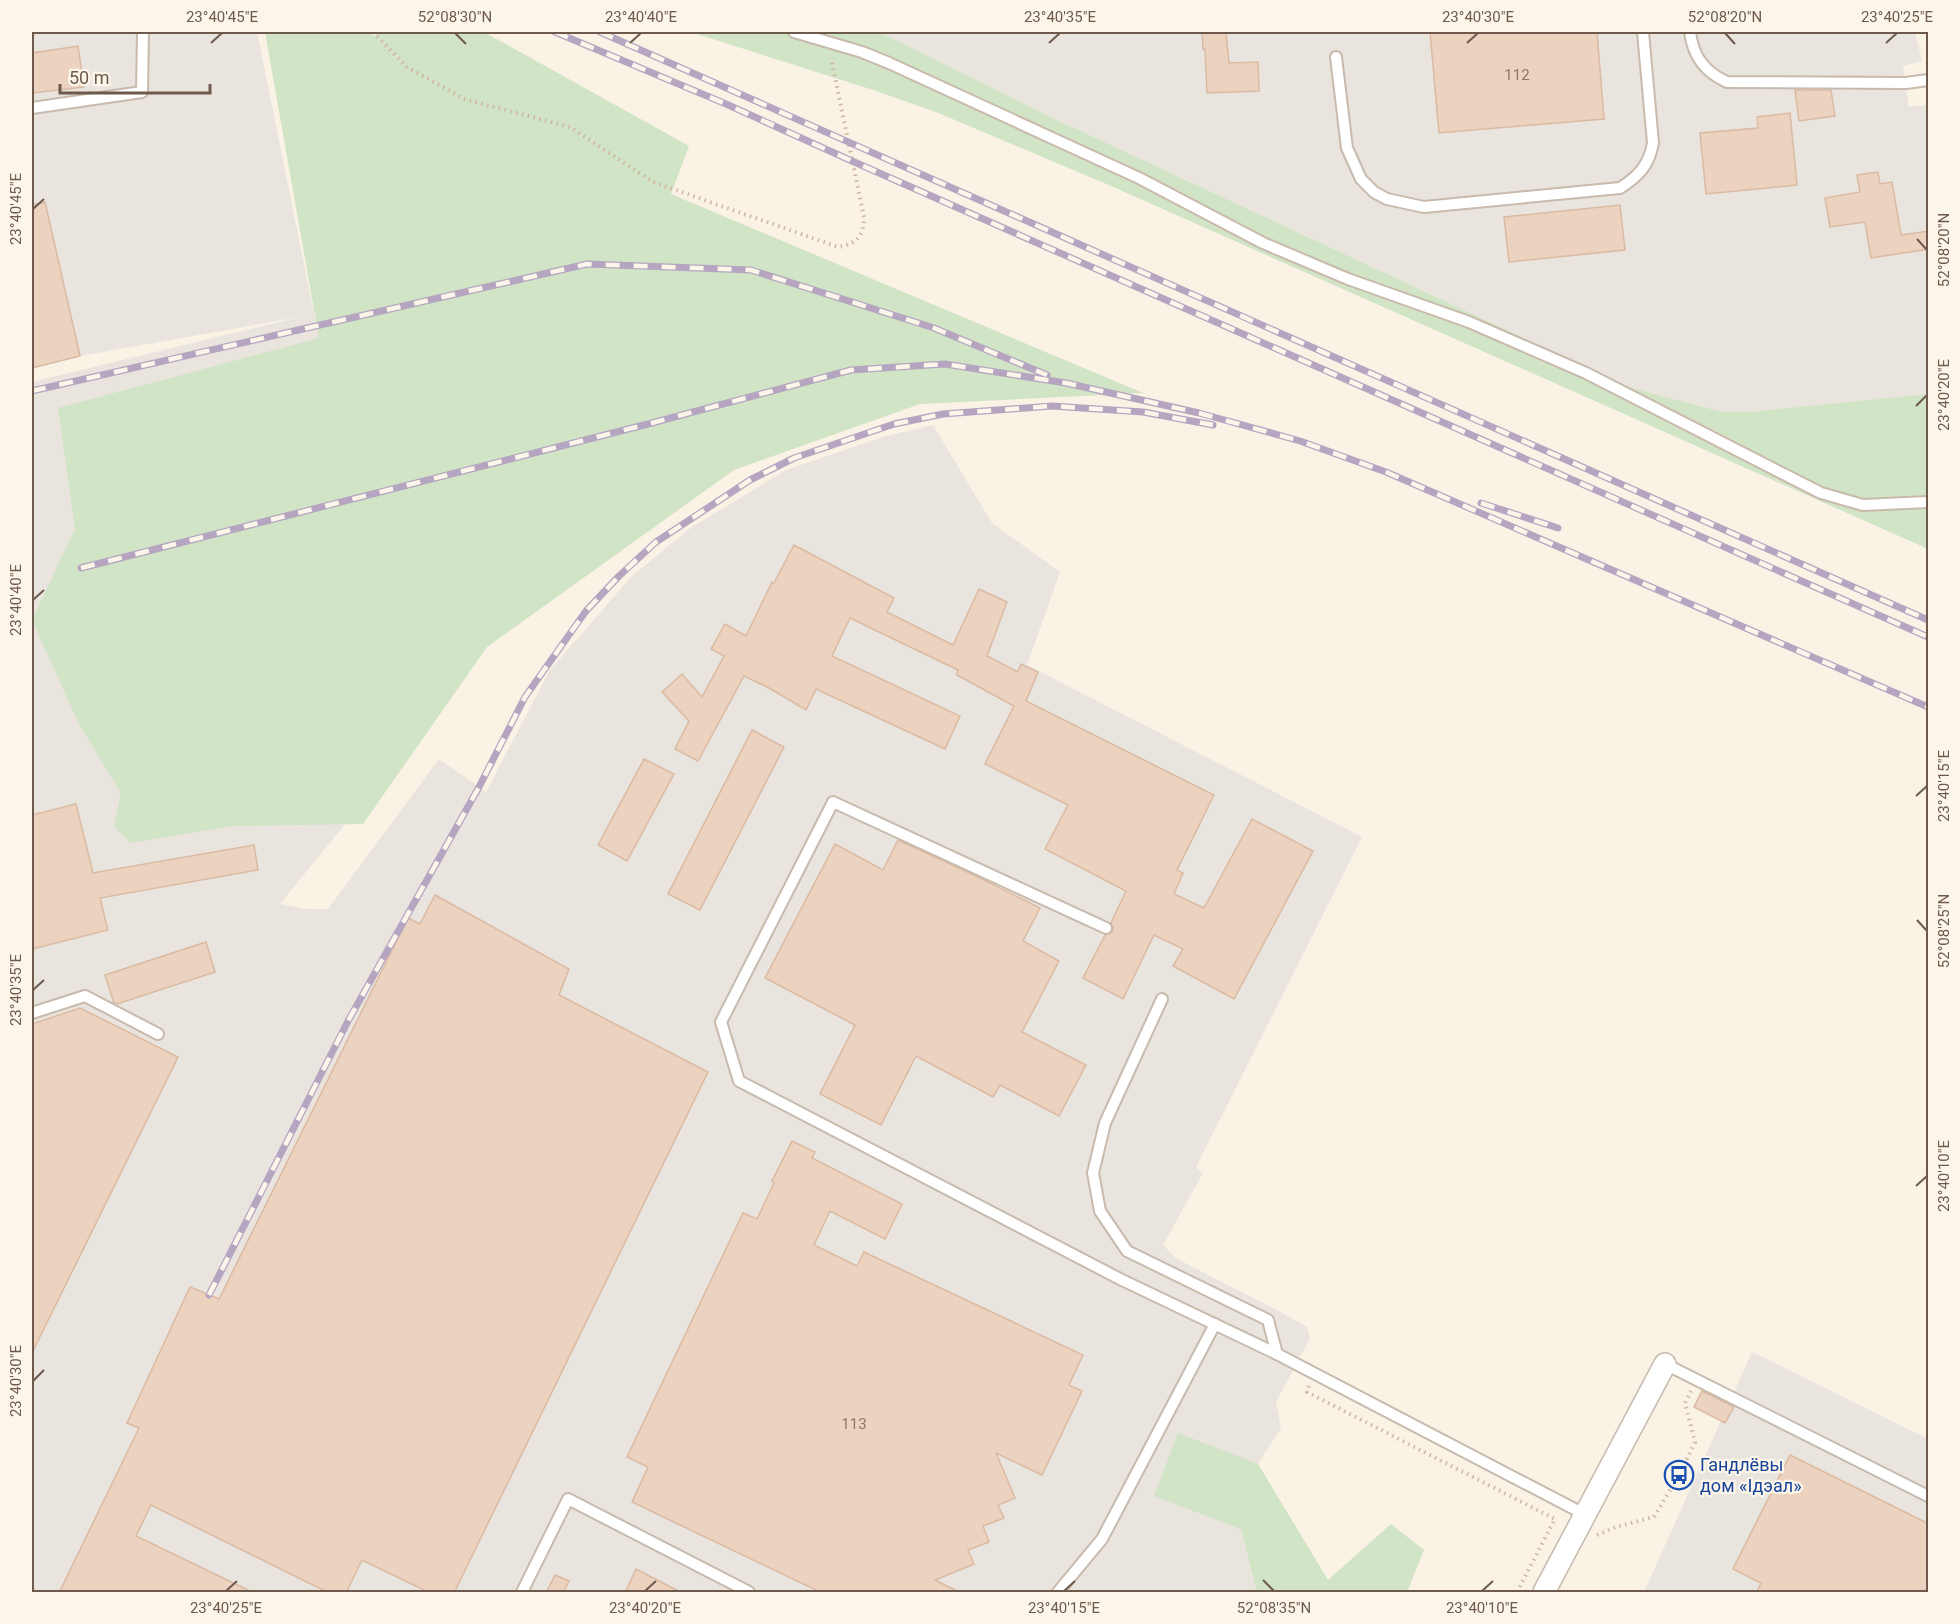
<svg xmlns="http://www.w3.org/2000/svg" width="1960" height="1624" font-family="Roboto,sans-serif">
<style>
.industrial{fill:#e9e4de}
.green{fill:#d1e4c5}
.building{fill:#ebd3c0;stroke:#dbbaa2;stroke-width:1.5}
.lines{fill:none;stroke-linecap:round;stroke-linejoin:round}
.lane-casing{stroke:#c8baac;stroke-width:14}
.street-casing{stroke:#c8baac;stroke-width:24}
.path{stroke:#cfb6a3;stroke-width:4;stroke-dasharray:1.5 4.5;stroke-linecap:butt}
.lane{stroke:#fff;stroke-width:10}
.street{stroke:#fff;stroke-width:21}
.rail-casing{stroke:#b5a5c1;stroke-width:7}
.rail{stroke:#fcf6ea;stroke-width:4.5;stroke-dasharray:14;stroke-linecap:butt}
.ticks{fill:none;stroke:#6e5a4d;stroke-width:2}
.labels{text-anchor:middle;stroke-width:4.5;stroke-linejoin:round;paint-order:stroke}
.number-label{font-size:15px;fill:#8d786a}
.transit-label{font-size:18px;fill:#164399;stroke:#fcf6ea;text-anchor:start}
.neatline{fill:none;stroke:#6e5a4d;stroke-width:2}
.ticks-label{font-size:15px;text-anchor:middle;fill:#6e5a4d}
</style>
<rect width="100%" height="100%" fill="#f9f2e5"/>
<g class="industrial">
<polygon points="32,32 257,32 319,338 437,711 280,904 307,909 328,909 439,759 486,792 550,670 632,576 689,529 786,470 883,437 933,425 992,523 1060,572 1027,665 1362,837 1196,1167 1203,1173 1163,1245 1177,1259 1275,1309 1307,1327 1310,1338 1276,1402 1281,1428 1258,1464 1335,1592 32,1592 32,382 299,317 80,356 32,368"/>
<polygon points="879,32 1915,32 1922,61 1903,66 1909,107 1928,105 1928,394 1749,412 1723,413 1629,387 1053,118"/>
<polygon points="1752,1352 1928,1439 1928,1592 1644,1592"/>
</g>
<g class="green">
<polygon points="265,32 368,32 374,36 379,32 484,32 689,146 671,194 1143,393 920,404 734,470 487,647 363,824 233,826 130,843 114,826 121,793 79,724 32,620 75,529 58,408 319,338"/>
<polygon points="691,32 879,32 1053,118 1629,387 1721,412 1749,412 1928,394 1928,549 1111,186 936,112 873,90"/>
<polygon points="1178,1433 1258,1464 1328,1580 1391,1524 1424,1550 1407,1592 1257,1592 1241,1529 1154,1496"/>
</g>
<g class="building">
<polygon points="1202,32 1226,32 1229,63 1258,62 1259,91 1207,93 1205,49 1203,49"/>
<polygon points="1430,32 1597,32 1604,119 1439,133"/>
<polygon points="78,46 84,87 32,93 32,53"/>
<polygon points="1795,90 1831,90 1835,116 1799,121"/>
<polygon points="1790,113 1797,185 1706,194 1700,133 1758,128 1757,117"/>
<polygon points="1878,172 1880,184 1892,182 1901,235 1929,231 1929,249 1871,258 1865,222 1830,227 1825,198 1860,192 1857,175"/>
<polygon points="45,202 80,356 32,368 32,205"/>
<polygon points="1620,205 1625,250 1509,262 1504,217"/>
<polygon points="794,545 894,598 887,612 953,645 979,589 1007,602 987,656 1018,672 1021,664 1038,672 1026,701 1214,795 1177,870 1183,873 1174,894 1204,908 1252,819 1313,851 1234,999 1173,966 1183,949 1154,935 1123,999 1083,978 1105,935 1112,932 1113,927 1111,923 1126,891 1045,849 1068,805 985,764 1014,706 957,675 958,670 850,618 832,656 960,716 945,749 816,689 806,710 769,688 744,676 698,761 675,749 689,721 662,692 682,674 702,697 724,656 711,649 725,624 746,636 772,582 774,583"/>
<polygon points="752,730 784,747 700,910 668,894"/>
<polygon points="644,759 674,774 627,861 598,845"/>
<polygon points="76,804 93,873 254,845 258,870 100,898 108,930 32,949 32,815"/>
<polygon points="898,840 980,878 1040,908 1023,941 1059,961 1022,1032 1086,1065 1059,1116 1000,1085 993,1097 916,1056 881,1125 820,1094 855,1025 765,978 835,844 883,870"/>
<polygon points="435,895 569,969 559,995 708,1072 454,1593 430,1593 362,1560 346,1593 329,1593 151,1505 136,1536 254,1593 59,1593 139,1428 127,1423 190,1287 219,1299 408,918 420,924"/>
<polygon points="206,942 215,972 117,1004 114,1003 105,975"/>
<polygon points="80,1008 178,1057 32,1353 32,1024"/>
<polygon points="792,1141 815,1152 812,1158 902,1204 885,1239 830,1211 814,1245 857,1266 864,1252 1083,1355 1069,1385 1082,1391 1042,1475 996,1453 1015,1498 998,1505 1004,1518 983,1526 989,1542 968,1550 974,1564 935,1580 961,1593 822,1593 632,1502 648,1467 627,1457 743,1213 757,1219 774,1183 772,1181"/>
<polygon points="1702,1391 1734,1407 1725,1423 1694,1407"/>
<polygon points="1790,1455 1929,1524 1929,1593 1756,1593 1761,1583 1733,1569"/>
<polygon points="636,1569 682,1593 625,1593"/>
<polygon points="555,1575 569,1581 563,1593 546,1593"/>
</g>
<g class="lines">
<g class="lane-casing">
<g id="lane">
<polyline points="794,32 862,52 889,63 1139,178 1263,243 1348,279 1469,322 1586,373 1821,493 1863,505 1928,502"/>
<path d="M 1690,32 C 1693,56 1704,72 1727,82 L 1906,83 L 1928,80"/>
<path d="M 1336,57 L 1347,148 L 1361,179 L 1374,192 L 1387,199 L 1424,207 L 1620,188 C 1639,176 1649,165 1653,143 L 1643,32"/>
<polyline points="32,108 142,92 143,32"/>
<polyline points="1106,928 833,802 721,1022 739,1081 1122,1280 1277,1354 1584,1514"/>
<polyline points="1162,999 1105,1123 1093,1173 1100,1211 1127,1251 1268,1320 1277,1354"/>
<polyline points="32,1013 85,996 158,1034"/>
<polyline points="1665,1364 1928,1496"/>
<polyline points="522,1592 568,1499 749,1592"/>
<polyline points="1058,1592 1102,1539 1215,1324"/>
</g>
</g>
<g class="street-casing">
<polyline id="street" points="1544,1592 1665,1364"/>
</g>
<g class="path">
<path d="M 373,32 L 407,67 L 464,99 L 570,127 L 653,182 L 838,247 C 857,244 864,235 864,217 L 831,58"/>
<polyline points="1309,1386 1307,1392 1555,1519 1517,1592"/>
<polyline points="1668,1470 1679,1475"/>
<polyline points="1597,1535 1616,1527 1654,1517 1679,1475 1695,1442 1685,1403 1691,1391"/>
</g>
<use href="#lane" class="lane"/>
<use href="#street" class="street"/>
<g class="rail-casing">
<g id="rail">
<polyline points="555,32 726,104 852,161 1928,637"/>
<polyline points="600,32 1928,620"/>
<polyline points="32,391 587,264 751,270 934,328 1047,375"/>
<polyline points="1481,503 1558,528"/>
<polyline points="81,568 648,424 851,370 945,364 1066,383 1199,413 1300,441 1386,472 1928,707"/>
<polyline points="209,1295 348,1021 479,787 525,697 586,611 619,576 656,542 750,480 794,458 894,424 943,414 1052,406 1143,412 1213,425"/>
</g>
</g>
<use href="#rail" class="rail"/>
</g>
<path class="ticks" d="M 455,33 L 466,44M 1725,33 L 1735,44M 211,43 L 222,33M 630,43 L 641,33M 1049,43 L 1060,33M 1467,43 L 1478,33M 1886,43 L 1897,33M 33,209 L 44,199M 1917,239 L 1927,250M 1916,406 L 1927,395M 33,600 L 44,590M 1916,796 L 1927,786M 1917,920 L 1927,931M 33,990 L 44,980M 1916,1186 L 1927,1176M 33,1381 L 44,1370M 1263,1580 L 1274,1591M 226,1591 L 237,1581M 645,1591 L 656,1581M 1064,1591 L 1075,1581M 1482,1591 L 1493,1581"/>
<defs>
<g id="bus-ring" transform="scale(1.5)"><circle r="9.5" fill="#fcf6ea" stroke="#1a4fb4" stroke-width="1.5"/><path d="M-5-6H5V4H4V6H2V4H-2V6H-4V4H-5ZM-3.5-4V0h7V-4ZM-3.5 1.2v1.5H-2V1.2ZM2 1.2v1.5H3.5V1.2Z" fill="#1a4fb4"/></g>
</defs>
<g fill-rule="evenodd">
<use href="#bus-ring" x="1679" y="1475"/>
</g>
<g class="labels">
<g class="number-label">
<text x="1517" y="80">112</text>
<text x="854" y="1429">113</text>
</g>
<g class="transit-label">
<text x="1700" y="1471">Гандлёвы<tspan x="1700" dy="21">дом «Ідэал»</tspan></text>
</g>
</g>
<rect width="1960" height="1624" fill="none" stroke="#fcf6ea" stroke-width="66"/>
<path d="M60 84v9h150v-9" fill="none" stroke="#6e5a4d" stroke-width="3"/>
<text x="69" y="84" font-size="18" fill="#6e5a4d" stroke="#fcf6ea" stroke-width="4.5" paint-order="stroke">50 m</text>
<rect x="33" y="33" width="1894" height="1558" class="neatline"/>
<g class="ticks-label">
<text x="222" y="22">23°40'45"E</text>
<text x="455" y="22">52°08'30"N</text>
<text x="641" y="22">23°40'40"E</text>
<text x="1060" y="22">23°40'35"E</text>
<text x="1478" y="22">23°40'30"E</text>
<text x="1725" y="22">52°08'20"N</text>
<text x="1897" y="22">23°40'25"E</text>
<text transform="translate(16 209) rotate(-90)" y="5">23°40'45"E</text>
<text transform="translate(1944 250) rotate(-90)" y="5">52°08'20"N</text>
<text transform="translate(1944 395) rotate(-90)" y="5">23°40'20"E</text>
<text transform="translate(16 600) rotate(-90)" y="5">23°40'40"E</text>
<text transform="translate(1944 786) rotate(-90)" y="5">23°40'15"E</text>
<text transform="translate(1944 931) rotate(-90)" y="5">52°08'25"N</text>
<text transform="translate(16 990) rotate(-90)" y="5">23°40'35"E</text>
<text transform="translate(1944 1176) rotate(-90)" y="5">23°40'10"E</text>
<text transform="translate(16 1381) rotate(-90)" y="5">23°40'30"E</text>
<text x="226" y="1613">23°40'25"E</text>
<text x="645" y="1613">23°40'20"E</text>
<text x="1064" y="1613">23°40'15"E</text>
<text x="1274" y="1613">52°08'35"N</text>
<text x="1482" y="1613">23°40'10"E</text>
</g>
</svg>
